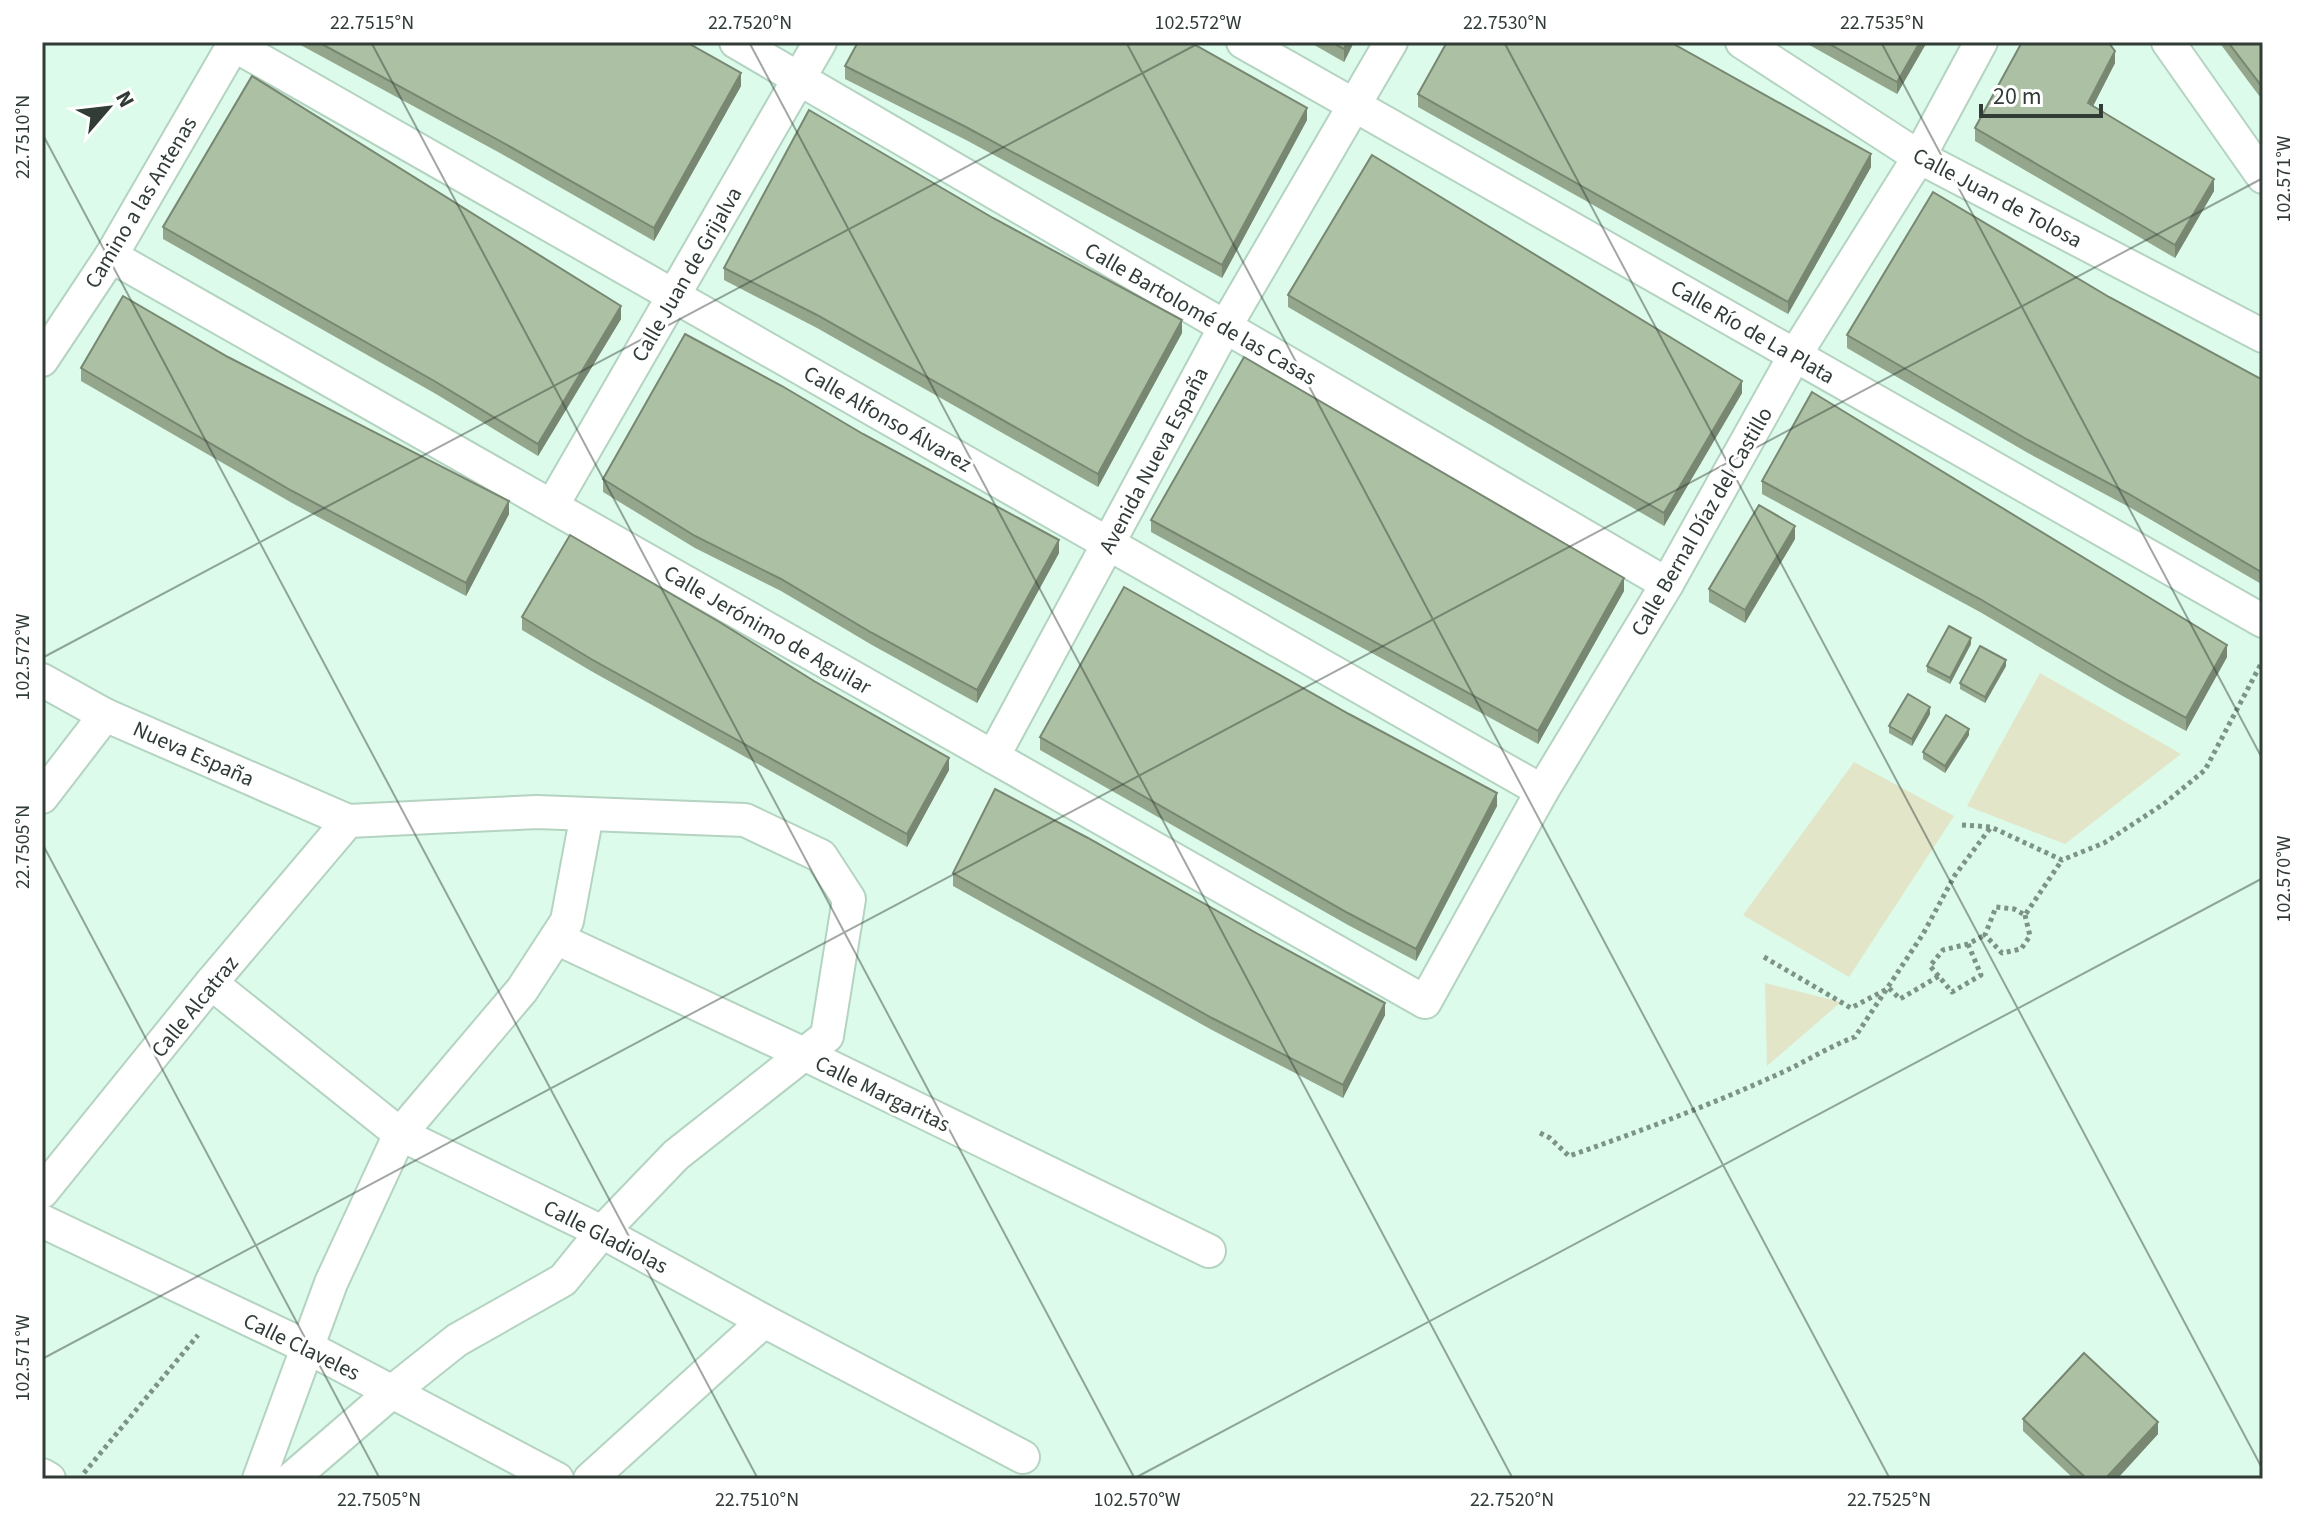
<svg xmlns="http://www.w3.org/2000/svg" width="2305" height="1521" font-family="'Source Sans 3',sans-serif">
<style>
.green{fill:#e2e5c7}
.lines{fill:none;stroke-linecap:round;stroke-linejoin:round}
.minor-casing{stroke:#b4d3c1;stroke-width:36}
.path{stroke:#7e9388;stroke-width:5;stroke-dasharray:4 4;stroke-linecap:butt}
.minor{stroke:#fff;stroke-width:32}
.wall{fill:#94a68c}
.shaded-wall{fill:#788772}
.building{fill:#acc1a3;stroke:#788772;stroke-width:2}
.ticks{fill:none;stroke:#303c35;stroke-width:2;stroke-opacity:0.45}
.labels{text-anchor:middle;stroke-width:6;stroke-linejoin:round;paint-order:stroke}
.street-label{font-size:22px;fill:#303c35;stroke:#fff}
.neatline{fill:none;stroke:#303c35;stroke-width:3}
.ticks-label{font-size:20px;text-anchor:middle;fill:#303c35}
</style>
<rect width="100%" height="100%" fill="#dcfbea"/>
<g class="green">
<polygon points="2040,673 2181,754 2065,844 1967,806"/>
<polygon points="1854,762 1954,816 1849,977 1743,915"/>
<polygon points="1765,983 1841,1002 1767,1066"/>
</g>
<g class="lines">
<g class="minor-casing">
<g id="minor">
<polyline points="736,42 1667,584"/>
<polyline points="1243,42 2263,621"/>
<polyline points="1742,42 1919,157 2263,336"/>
<polyline points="2168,42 2263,177"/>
<polyline points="234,45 1542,791"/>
<polyline points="111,256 1425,1002 1542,791 1667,584 1795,355 1919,157 1981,42"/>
<polyline points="42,360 111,256 235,42"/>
<polyline points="552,506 820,42"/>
<polyline points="42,680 105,715 348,821 537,812 745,820 821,856 849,899 827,1036 676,1155 602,1232 563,1280 457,1340 393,1391 291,1479"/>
<polyline points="993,757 1225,327 1391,42"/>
<polyline points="42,797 105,715"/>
<polyline points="556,938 804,1054 1209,1251"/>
<polyline points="211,983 400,1134 602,1232 764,1321 1023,1457"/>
<polyline points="42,1192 211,983 348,821"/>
<polyline points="42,1221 307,1347 557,1479"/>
<polyline points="42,1475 49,1479"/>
<polyline points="259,1479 331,1283 400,1134 522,990 567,921 587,814"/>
<polyline points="590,1479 764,1321"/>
</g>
</g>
<g class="path">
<polyline points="1962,825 1991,827 2062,860 2104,843 2165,803 2205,770 2263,660"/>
<polyline points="2025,915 2030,936 2021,949 2002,953 1985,935 1996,907 2014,909 2025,915 2062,860"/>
<polyline points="1968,944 1981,975 1952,992 1930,966 1943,950 1968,944 1985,935"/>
<polyline points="1764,957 1851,1008 1889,988 1900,999 1939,976"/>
<path d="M 1540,1133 L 1550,1138 L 1569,1156 C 1641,1131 1713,1104 1783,1072 C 1807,1061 1830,1046 1855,1037 L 1923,934 L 1955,875 L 1991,827"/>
<polyline points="84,1473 198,1335"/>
</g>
<use href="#minor" class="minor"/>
</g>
<g class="wall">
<polygon points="295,42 686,42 741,86 654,241 500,153"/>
<polygon points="1309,42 1354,42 1344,62"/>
<polygon points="1804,42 1927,42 1897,94"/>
<polygon points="2219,42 2263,42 2263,101"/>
<polygon points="2115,63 2093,106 2214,191 2175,258 1975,141 1975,128"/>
<polygon points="845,66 1307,120 1222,278 966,140 845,79"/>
<polygon points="1418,94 1871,167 1788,314 1418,107"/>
<polygon points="163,227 621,319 538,456 436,394 163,239"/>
<polygon points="724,268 1182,333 1098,487 817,328 724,280"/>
<polygon points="1288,295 1742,393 1664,526 1288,307"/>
<polygon points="2109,297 2263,380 2263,585 2129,507 2028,453 1847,348 1847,335"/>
<polygon points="228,357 509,514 466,596 292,503 81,381 81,368"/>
<polygon points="603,479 1059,553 977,703 872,645 781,591 695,548 603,492"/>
<polygon points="1762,481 2227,657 2186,731 2119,694 1980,612 1762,494"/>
<polygon points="1151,520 1624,591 1538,744 1151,532"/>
<polygon points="1795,539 1745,623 1709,602 1709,589"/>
<polygon points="522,617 949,770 907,847 591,671 522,630"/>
<polygon points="1971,644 1950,684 1927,672 1927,666"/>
<polygon points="2006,666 1985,703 1960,689 1960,683"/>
<polygon points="1349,714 1497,806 1416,961 1348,925 1040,750 1040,737"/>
<polygon points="1930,714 1912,746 1889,733 1889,726"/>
<polygon points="1969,735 1945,773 1923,759 1923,752"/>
<polygon points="953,873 1385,1015 1343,1098 1212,1030 953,886"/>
<polygon points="2023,1419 2158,1434 2117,1479 2074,1479 2023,1431"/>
</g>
<g class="shaded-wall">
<polygon points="1347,42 1354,42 1344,62 1344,49"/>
<polygon points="1920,42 1927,42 1897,94 1897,82"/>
<polygon points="2115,51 2115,63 2088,116 2088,103"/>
<polygon points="741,73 741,86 654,241 654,228"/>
<polygon points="1307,108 1307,120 1222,278 1222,265"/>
<polygon points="1871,154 1871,167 1788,314 1788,302"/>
<polygon points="2214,179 2214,191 2175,258 2175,245"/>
<polygon points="621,306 621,319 538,456 538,444"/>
<polygon points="1182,320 1182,333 1098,487 1098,474"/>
<polygon points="1742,381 1742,393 1664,526 1664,513"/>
<polygon points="509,501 509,514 466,596 466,583"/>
<polygon points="1795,526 1795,539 1745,623 1745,610"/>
<polygon points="1059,540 1059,553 977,703 977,690"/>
<polygon points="1624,578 1624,591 1538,744 1538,731"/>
<polygon points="1971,638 1971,644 1950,684 1950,678"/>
<polygon points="2227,645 2227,657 2186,731 2186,718"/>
<polygon points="2006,660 2006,666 1985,703 1985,697"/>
<polygon points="1930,707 1930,714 1912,746 1912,739"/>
<polygon points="1969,729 1969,735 1945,773 1945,766"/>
<polygon points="949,758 949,770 907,847 907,834"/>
<polygon points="1497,793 1497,806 1416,961 1416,949"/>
<polygon points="1385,1003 1385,1015 1343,1098 1343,1085"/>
<polygon points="2158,1422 2158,1434 2117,1479 2105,1479"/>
</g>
<g class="building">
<polygon points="318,42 686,42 741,73 654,228 500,141"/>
<polygon points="858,42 1190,42 1307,108 1222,265 966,127 845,66"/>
<polygon points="1331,42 1347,42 1344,49"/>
<polygon points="1447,42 1670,42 1871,154 1788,302 1418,94"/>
<polygon points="1826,42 1920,42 1897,82"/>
<polygon points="2022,42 2108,42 2115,51 2088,103 2214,179 2175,245 1975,128"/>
<polygon points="2228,42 2263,42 2263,88"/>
<polygon points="252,76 621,306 538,444 436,382 163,227"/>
<polygon points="809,110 993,218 1182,320 1098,474 817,315 724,268"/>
<polygon points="1372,155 1742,381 1664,513 1288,295"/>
<polygon points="1933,192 2109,297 2263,380 2263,573 2129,494 2028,440 1847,335"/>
<polygon points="123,296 228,357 509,501 466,583 292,491 81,368"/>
<polygon points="685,334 782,386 863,434 1059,540 977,690 872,633 781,579 695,536 603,479"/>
<polygon points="1244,357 1624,578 1538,731 1151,520"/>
<polygon points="1812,392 2227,645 2186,718 2119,681 1980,599 1762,481"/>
<polygon points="1759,505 1795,526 1745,610 1709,589"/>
<polygon points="570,535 721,623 814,681 949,758 907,834 591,659 522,617"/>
<polygon points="1124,587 1349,714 1497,793 1416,949 1348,913 1040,737"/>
<polygon points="1949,626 1971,638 1950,678 1927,666"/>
<polygon points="1980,646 2006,660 1985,697 1960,683"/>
<polygon points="1908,694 1930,707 1912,739 1889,726"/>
<polygon points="1946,715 1969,729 1945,766 1923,752"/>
<polygon points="995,789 1088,838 1258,934 1385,1003 1343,1085 1212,1018 953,873"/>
<polygon points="2084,1353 2158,1422 2105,1479 2087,1479 2023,1419"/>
</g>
<path class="ticks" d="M 371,42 L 1135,1479M 749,42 L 1513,1479M 1126,42 L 1890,1479M 1504,42 L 2263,1470M 1881,42 L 2263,760M 2259,42 L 2263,50M 42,133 L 758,1479M 42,658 L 1201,42M 42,843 L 380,1479M 42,1359 L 2263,178M 1133,1479 L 2263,878"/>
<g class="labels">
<g class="street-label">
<text transform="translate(1998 197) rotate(28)" y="8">Calle Juan de Tolosa</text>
<text transform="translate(140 202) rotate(-59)" y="8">Camino a las Antenas</text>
<text transform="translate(686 274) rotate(-60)" y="8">Calle Juan de Grijalva</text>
<text transform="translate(1201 313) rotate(30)" y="8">Calle Bartolomé de las Casas</text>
<text transform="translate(1753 331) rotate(30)" y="8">Calle Río de La Plata</text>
<text transform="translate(888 418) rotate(30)" y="8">Calle Alfonso Álvarez</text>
<text transform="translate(1153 460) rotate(-62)" y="8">Avenida Nueva España</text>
<text transform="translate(1701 521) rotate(-60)" y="8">Calle Bernal Díaz del Castillo</text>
<text transform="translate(768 629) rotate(30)" y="8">Calle Jerónimo de Aguilar</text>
<text transform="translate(194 753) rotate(24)" y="8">Nueva España</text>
<text transform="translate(194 1006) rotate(-51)" y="8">Calle Alcatraz</text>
<text transform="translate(883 1093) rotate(26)" y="8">Calle Margaritas</text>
<text transform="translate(606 1236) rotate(27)" y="8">Calle Gladiolas</text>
<text transform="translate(302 1346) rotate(26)" y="8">Calle Claveles</text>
</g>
</g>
<rect width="2305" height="1521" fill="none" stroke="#ffffff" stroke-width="88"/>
<g transform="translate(108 108) rotate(62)" stroke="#ffffff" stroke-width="6" paint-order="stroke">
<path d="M0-6L14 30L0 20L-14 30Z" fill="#303c35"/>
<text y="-12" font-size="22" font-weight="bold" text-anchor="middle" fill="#303c35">N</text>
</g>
<path d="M1981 104v12h120v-12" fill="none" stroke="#303c35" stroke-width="4"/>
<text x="1993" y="104" font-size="24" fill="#303c35" stroke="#ffffff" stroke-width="6" paint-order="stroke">20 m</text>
<rect x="44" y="44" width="2217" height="1433" class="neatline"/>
<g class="ticks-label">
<text x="372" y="29">22.7515°N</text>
<text x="750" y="29">22.7520°N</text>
<text x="1198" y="29">102.572°W</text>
<text x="1505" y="29">22.7530°N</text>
<text x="1882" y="29">22.7535°N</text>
<text transform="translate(22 137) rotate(-90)" y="7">22.7510°N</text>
<text transform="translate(2283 179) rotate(-90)" y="7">102.571°W</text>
<text transform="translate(22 657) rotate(-90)" y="7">102.572°W</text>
<text transform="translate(22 847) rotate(-90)" y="7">22.7505°N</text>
<text transform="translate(2283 879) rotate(-90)" y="7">102.570°W</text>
<text transform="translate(22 1358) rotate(-90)" y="7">102.571°W</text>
<text x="379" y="1506">22.7505°N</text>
<text x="757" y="1506">22.7510°N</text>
<text x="1137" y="1506">102.570°W</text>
<text x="1512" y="1506">22.7520°N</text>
<text x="1889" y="1506">22.7525°N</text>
</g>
</svg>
